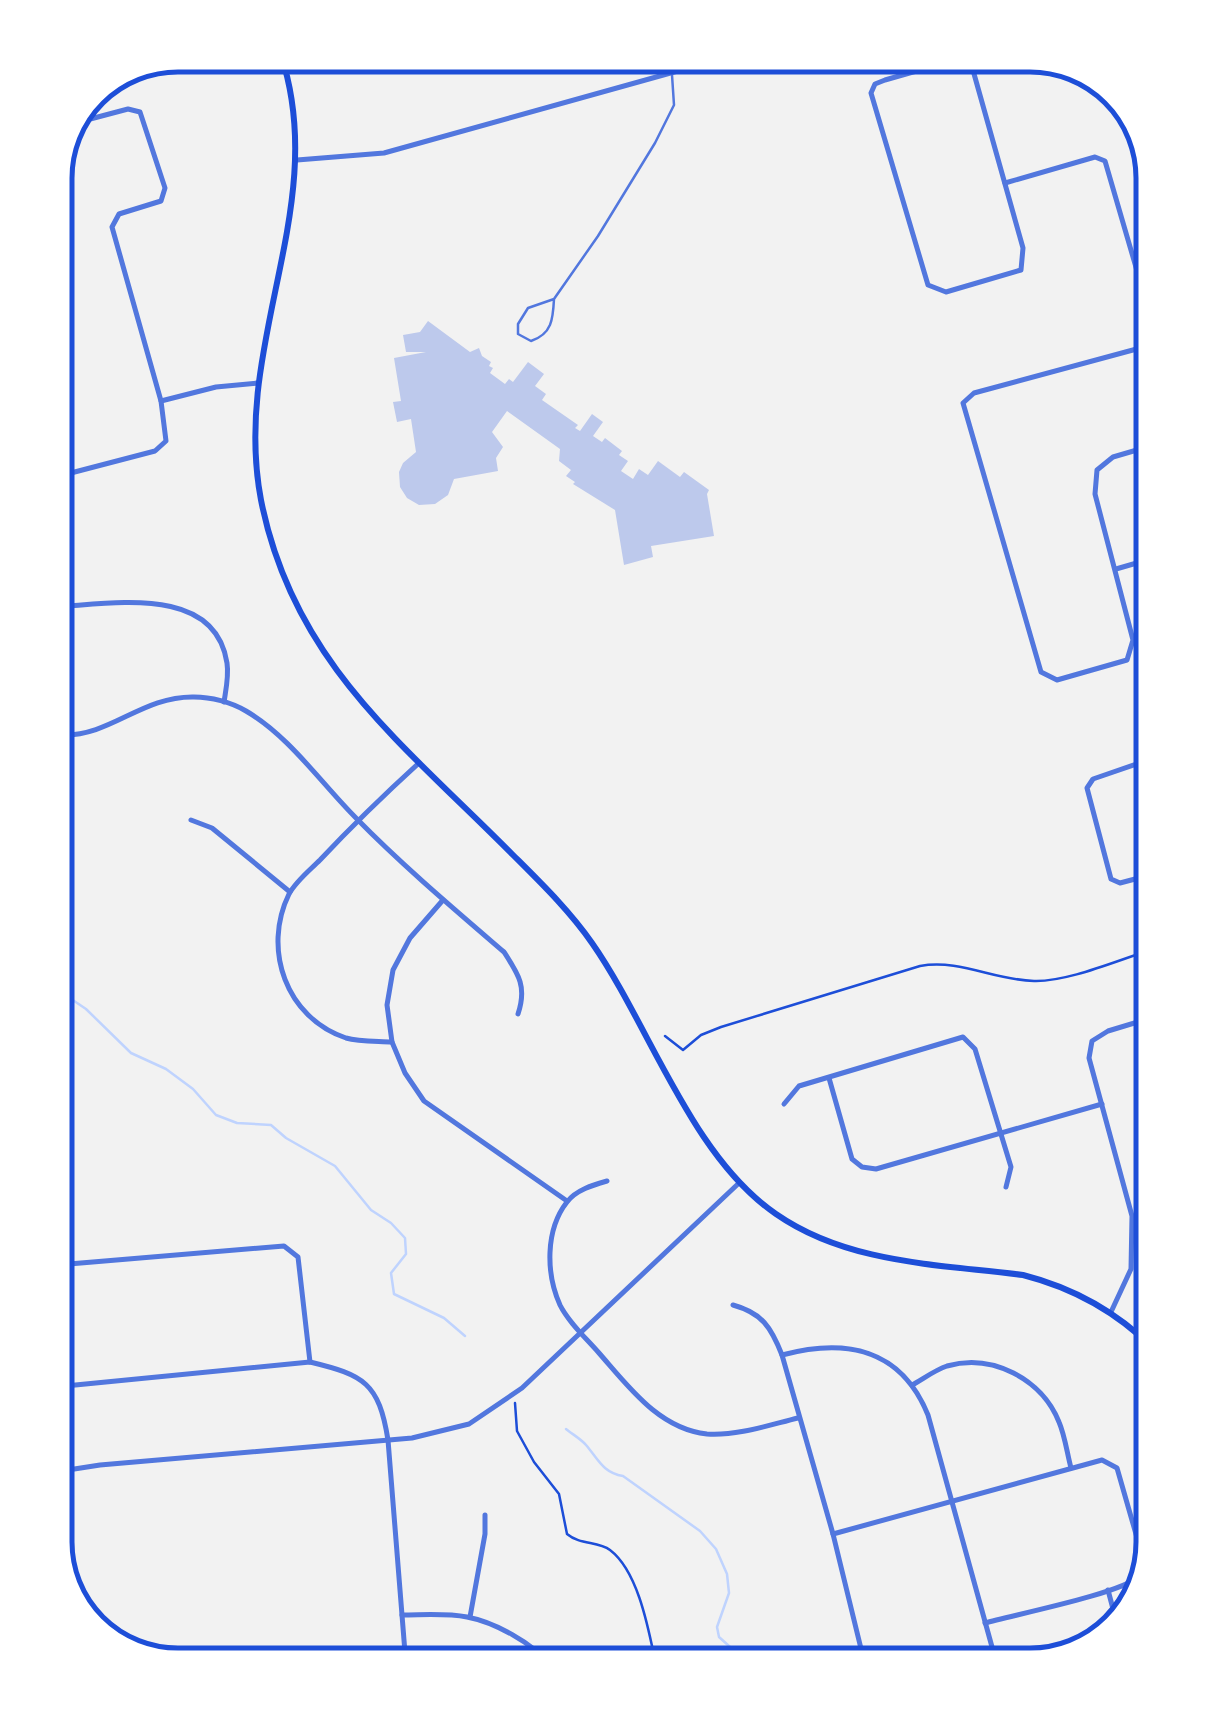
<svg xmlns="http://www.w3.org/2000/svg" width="1209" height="1720" font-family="'Alegreya Sans',sans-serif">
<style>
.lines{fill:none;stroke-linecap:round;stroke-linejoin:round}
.stream{stroke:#bfd3fe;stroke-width:2.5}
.building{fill:#bdc9ec}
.path{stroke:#1d4ed8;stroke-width:2.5}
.service{stroke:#5277de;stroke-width:2.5}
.minor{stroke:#5277de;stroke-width:5}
.tertiary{stroke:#5277de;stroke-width:5}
.secondary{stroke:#1d4ed8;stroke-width:6}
.rim{fill:none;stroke:#1d4ed8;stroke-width:5}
</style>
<rect width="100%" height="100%" fill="#f2f2f2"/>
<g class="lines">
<g class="stream">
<polyline points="55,988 86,1009 131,1053 166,1069 193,1089 216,1115 237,1123 271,1125 286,1138 335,1166 371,1210 391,1223 405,1238 406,1254 391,1273 394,1294 444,1318 465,1336"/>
<path d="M 566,1429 C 572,1434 581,1439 586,1445 C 598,1459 603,1473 623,1476 L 700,1531 L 716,1549 L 727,1574 L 729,1593 L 717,1627 L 719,1637 L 739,1655 L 735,1665"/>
<polyline points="695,1665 700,1660 711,1665"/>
</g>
</g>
<polygon class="building" points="428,321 470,352 479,348 482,356 491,362 489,366 493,368 490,373 505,384 509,379 513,382 528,362 544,374 535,386 546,394 542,400 578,425 575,428 580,431 592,414 603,422 593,436 602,442 605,438 622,451 619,455 628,461 621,471 633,479 639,469 648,475 658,461 680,477 684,472 709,490 707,494 714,536 651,546 653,557 624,565 615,510 573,484 575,482 566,476 571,470 559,461 560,449 507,411 492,432 503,447 496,458 498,471 454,479 448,495 435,504 419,505 407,498 400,487 399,472 403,463 416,452 411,419 397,422 393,402 401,401 394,358 426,352 406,352 403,335 420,332"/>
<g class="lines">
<g class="path">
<path d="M 665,1036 L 683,1050 L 701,1035 L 721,1027 L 920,966 C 960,959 994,980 1034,981 C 1069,982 1120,959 1154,949"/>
<path d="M 515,1403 L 517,1431 L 534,1462 L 559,1494 L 567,1534 C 580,1545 598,1541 610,1550 C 639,1572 649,1632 656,1665"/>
</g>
<path class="service" d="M 554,299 C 553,319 552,334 531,341 L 518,334 L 518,324 L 528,308 L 554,299 L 598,236 L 655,143 L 674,105 L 672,75"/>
<g class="minor">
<polyline points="969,55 969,56 1023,248 1021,270 946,292 928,285 871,93 875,84 885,80 969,56 970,55"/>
<polyline points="297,160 384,153 735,55"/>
<polyline points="1005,183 1095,157 1105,161 1154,329"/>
<polyline points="161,401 216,387 258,383"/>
<polyline points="1154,445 1113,457 1097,470 1095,494 1133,640 1127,660 1057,680 1041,672 963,403 974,393 1144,347 1154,337"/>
<polyline points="55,474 67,474 155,451 166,441 161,401 112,227 119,214 161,201 165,188 140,112 128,109 79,122"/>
<polyline points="1116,569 1154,558"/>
<path d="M 55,607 C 112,604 215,584 227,663 C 229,676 226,689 224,702"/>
<path d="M 63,735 C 111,736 142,696 194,697 C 211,697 231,702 246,711 C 289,736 321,783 356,818 C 402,865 454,909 504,952 C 519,975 527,987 518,1014"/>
<polyline points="191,820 212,828 290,892"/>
<polyline points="1154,874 1120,883 1111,879 1087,788 1093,779 1154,758"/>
<polyline points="443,900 410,938 393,970 387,1005 392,1042 405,1073 424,1101 567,1201"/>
<path d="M 392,1042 C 378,1041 359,1042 346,1038 C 286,1018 262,949 289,894 C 296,881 310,870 320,860 C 352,826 385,794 419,763"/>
<polyline points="829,1078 852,1159 862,1167 876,1169 1102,1104"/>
<polyline points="784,1104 799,1086 963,1037 975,1049 1011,1167 1006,1187"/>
<path d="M 607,1181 C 593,1185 576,1190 567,1202 C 545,1230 546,1274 560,1305 C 569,1323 586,1338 599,1353 C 628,1386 659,1429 707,1434 C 737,1436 769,1425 798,1418"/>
<path d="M 733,1305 C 762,1313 771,1327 782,1355 L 833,1534 L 865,1665"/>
<polyline points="1111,1312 1131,1269 1132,1216 1089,1058 1092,1041 1108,1031 1154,1017"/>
<path d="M 782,1355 C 845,1338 901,1348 928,1415 L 997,1665"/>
<polyline points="71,1384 63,1278 69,1264 284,1246 298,1257 310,1362"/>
<path d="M 912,1385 C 923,1379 935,1370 947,1366 C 992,1353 1042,1379 1059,1422 C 1065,1436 1067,1453 1071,1468"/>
<path d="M 55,1387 L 310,1362 C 364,1375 379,1383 388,1440 L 406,1665"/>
<path d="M 833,1534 L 1102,1460 L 1117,1468 L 1144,1562 C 1143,1569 1144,1571 1139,1576 C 1124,1593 1013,1615 985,1623"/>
<polyline points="1108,1590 1117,1624"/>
<path d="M 402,1615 C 423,1615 446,1613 467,1617 C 494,1622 533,1643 550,1665"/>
<polyline points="470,1617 485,1534 485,1515"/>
</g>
<polyline class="tertiary" points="55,1472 100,1465 412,1438 469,1424 522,1388 739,1183"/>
<path class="secondary" d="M 281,55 C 331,207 231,343 261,500 C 293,662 402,743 512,854 C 540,882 569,910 592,943 C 650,1026 691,1156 776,1214 C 848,1264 938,1264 1023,1275 C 1074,1288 1117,1312 1154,1349"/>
</g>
<path d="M0 0H1209V1720H0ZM178 72H1030A106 106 0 0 1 1136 178V1542A106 106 0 0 1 1030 1648H178A106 106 0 0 1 72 1542V178A106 106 0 0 1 178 72Z" fill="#fff" fill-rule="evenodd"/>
<path class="rim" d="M178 72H1030A106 106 0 0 1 1136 178V1542A106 106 0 0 1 1030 1648H178A106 106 0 0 1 72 1542V178A106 106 0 0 1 178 72Z"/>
</svg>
